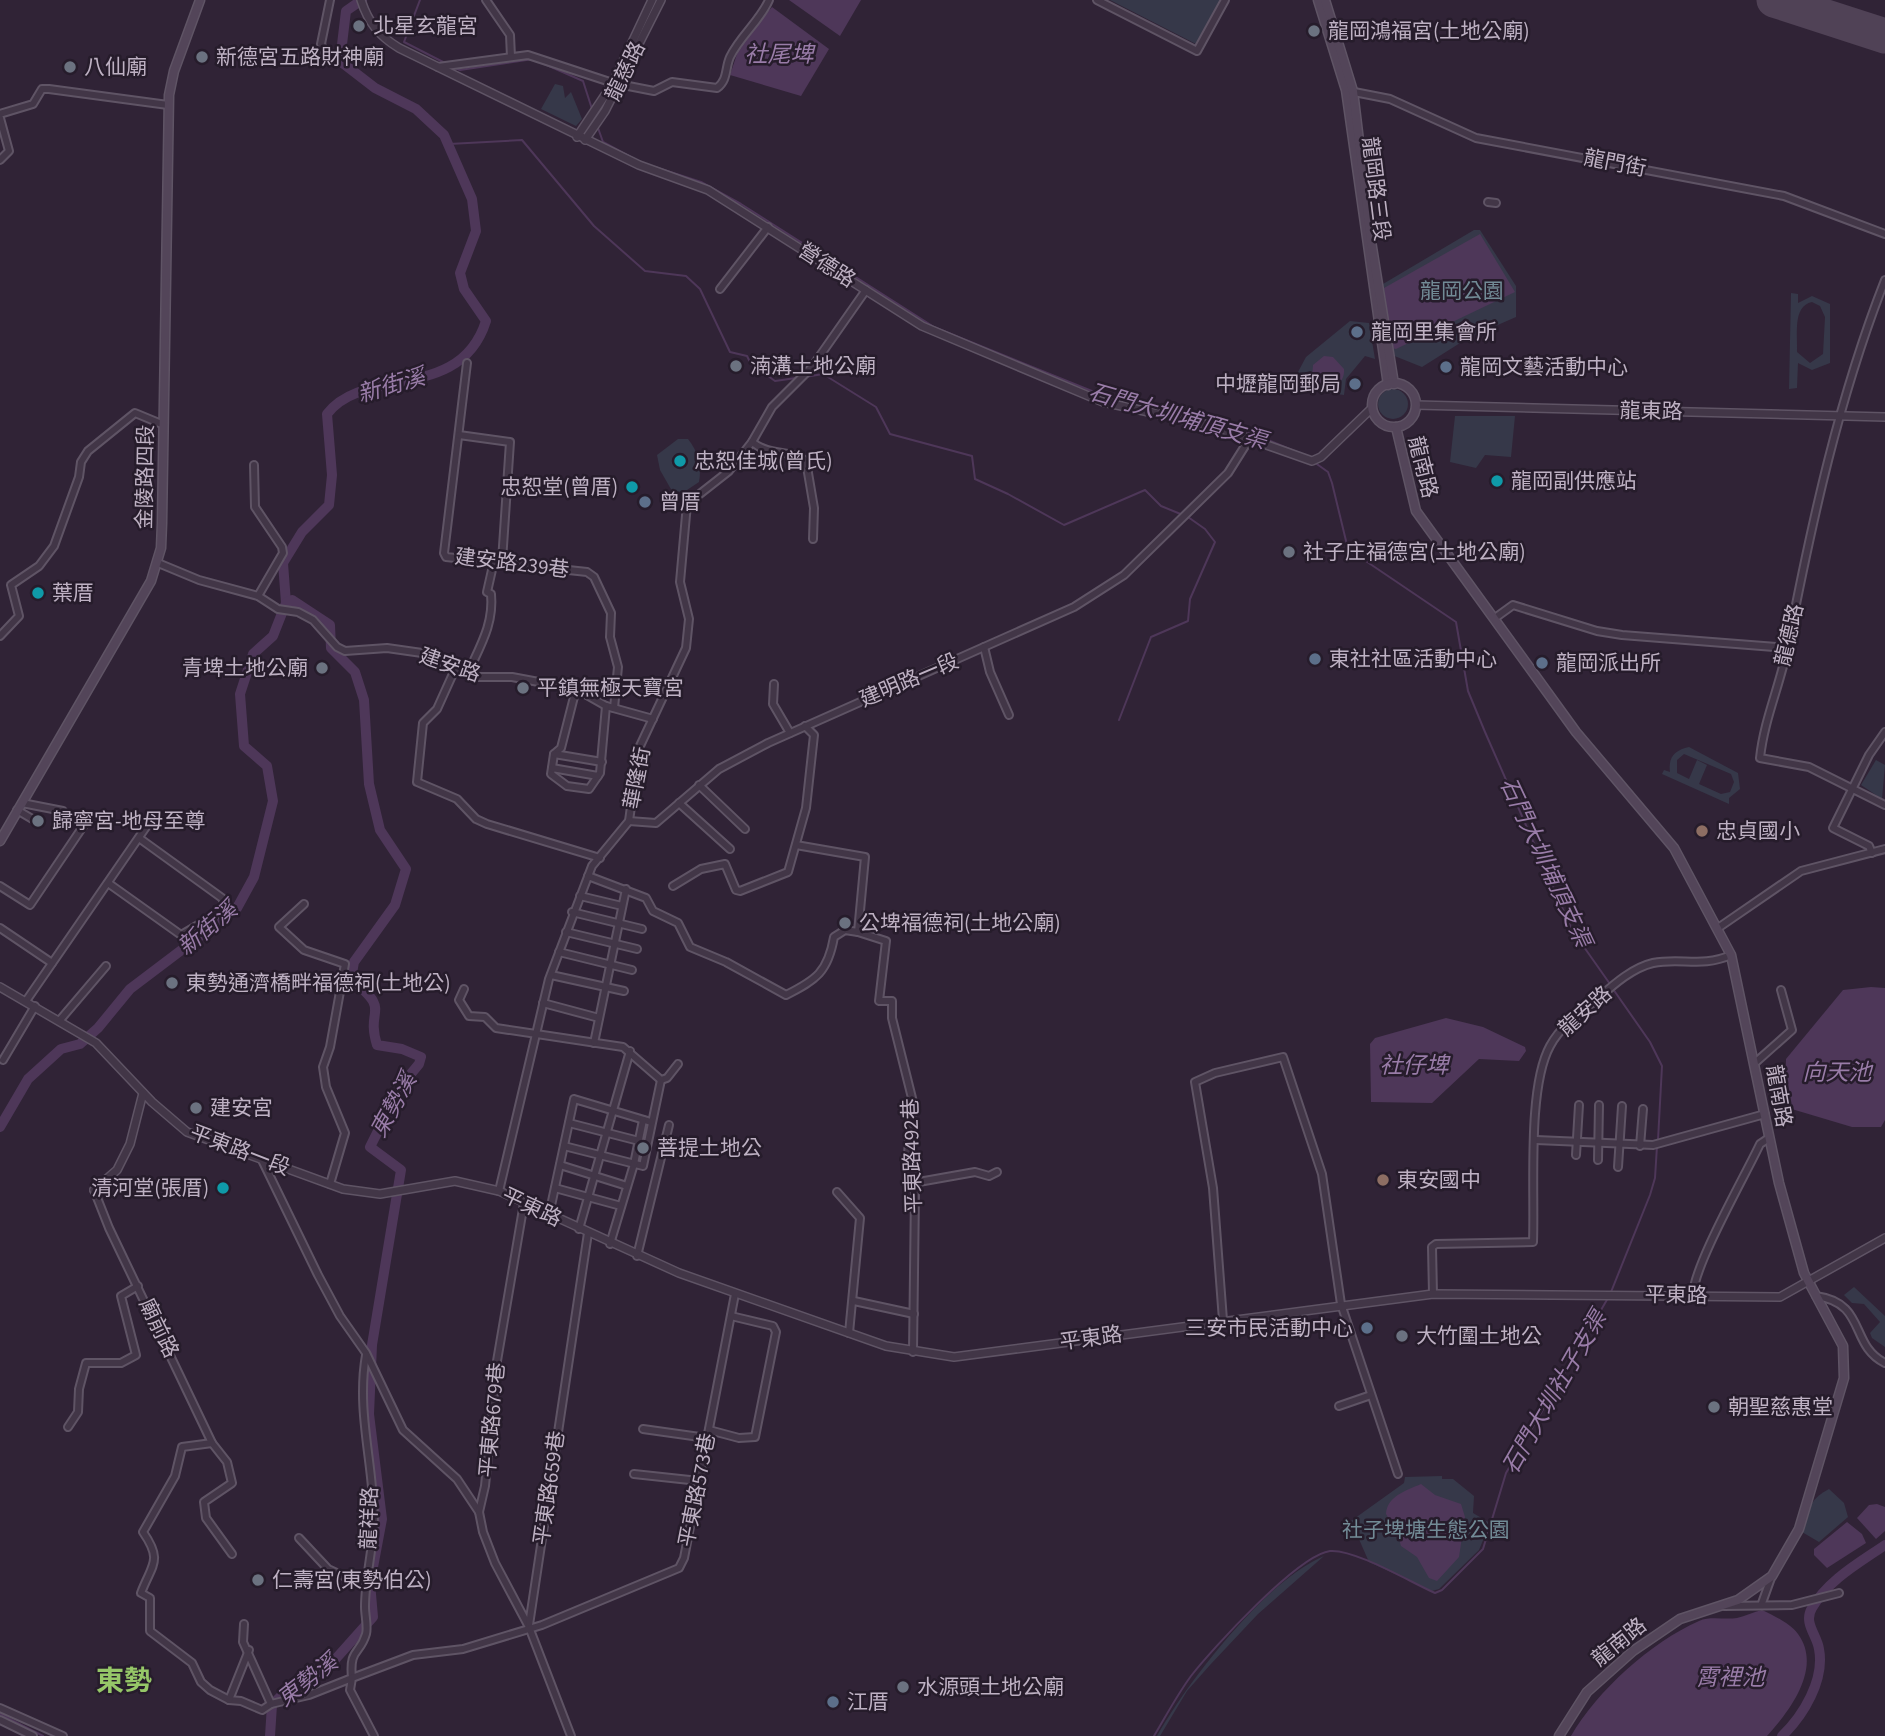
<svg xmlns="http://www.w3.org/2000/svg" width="1885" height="1736" font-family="'Source Sans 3','Noto Sans TC',sans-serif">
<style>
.green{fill:#363849;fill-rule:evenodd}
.water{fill:#4e3759}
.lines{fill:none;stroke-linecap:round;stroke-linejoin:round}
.stream{stroke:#4e3759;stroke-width:2}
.river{stroke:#4e3759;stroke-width:10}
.runway{stroke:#504256;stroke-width:35}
.minor-casing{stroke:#5f5465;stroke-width:10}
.tertiary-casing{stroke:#5f5465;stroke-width:10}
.secondary-casing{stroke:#5f5465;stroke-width:11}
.minor{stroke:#423647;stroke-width:6}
.tertiary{stroke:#423647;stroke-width:7}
.secondary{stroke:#534559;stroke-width:8}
.worship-dot{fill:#6b7280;stroke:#261c2b;stroke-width:2.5}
.service-dot{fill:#5c6f8a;stroke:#261c2b;stroke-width:2.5}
.culture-dot{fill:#0f9aa8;stroke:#261c2b;stroke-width:2.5}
.education-dot{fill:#8d6e63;stroke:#261c2b;stroke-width:2.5}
.labels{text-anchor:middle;stroke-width:5;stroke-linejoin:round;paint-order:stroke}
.poi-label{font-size:21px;fill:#beb1c3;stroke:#261c2b;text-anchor:start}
.street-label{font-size:21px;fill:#beb1c3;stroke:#261c2b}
.park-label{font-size:21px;fill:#728b96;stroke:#261c2b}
.water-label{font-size:23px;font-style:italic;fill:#997ca8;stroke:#261c2b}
.district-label{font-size:28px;font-weight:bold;fill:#96c768;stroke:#261c2b}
</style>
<rect width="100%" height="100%" fill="#302336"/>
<g class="green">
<polygon points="1110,0 1220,0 1196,44"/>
<polygon points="555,84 563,86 565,98 571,92 582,119 576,126 541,109"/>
<polygon points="1474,230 1480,230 1516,286 1516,317 1468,338 1422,367 1392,355 1383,284"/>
<path d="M 1791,293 L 1798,294 L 1798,303 L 1812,296 L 1830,304 L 1830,363 L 1812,370 L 1798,363 L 1797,388 L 1789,389 ZM 1812,302 L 1820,306 L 1825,317 L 1823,354 L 1810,363 L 1797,352 C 1798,336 1792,306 1812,302 Z"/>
<polygon points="1350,321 1369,323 1375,359 1365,356 1346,379 1344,395 1290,387 1306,357"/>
<circle cx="1393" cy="404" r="15"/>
<polygon points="1455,416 1515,416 1511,457 1485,455 1476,468 1450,462"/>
<path d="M 678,439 L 688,439 C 698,451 702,467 699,482 L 684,492 L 672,491 L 660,470 L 657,455 Z"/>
<path d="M 1689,747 L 1738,773 L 1740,789 L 1729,798 L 1729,804 L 1662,774 L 1664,770 L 1670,772 C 1668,757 1675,750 1689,747 ZM 1684,754 L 1731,774 L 1734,782 L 1730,792 L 1721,794 L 1699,784 L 1707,765 L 1697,760 L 1689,779 L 1677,773 L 1677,760 Z"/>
<polygon points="1876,760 1885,765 1882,799 1861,785"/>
<polygon points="1854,1287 1885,1316 1885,1347 1872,1338 1870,1333 1880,1322 1864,1304 1852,1303 1844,1295"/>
<polygon points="1442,1476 1442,1479 1453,1479 1474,1496 1473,1513 1490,1523 1479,1550 1439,1589 1432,1591 1369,1562 1351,1521 1404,1483 1405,1477"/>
<path d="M 1829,1489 L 1844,1503 L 1848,1517 L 1819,1542 L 1802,1532 C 1805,1512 1811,1498 1829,1489 Z"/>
<path d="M 1324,1556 L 1258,1614 L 1210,1665 L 1187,1691 L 1160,1736 L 1157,1736 C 1187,1682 1266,1580 1324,1556 Z"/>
</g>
<g class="water">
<polygon points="789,0 861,0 840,36"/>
<polygon points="772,7 829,49 801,96 730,75 741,42"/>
<polygon points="1480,234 1515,292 1396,349 1391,348 1384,288"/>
<path d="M 1324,356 L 1333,357 L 1344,369 C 1345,382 1335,388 1323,388 L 1312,378 L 1313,365 Z"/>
<polygon points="1871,987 1885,988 1885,1120 1881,1127 1852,1127 1785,1107 1786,1059 1843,990"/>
<polygon points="1446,1018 1483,1027 1525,1047 1526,1051 1519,1061 1479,1059 1432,1103 1371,1102 1370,1044 1375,1038"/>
<path d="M 1421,1484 L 1435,1495 L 1461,1504 L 1465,1517 L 1459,1557 L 1437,1581 L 1429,1578 L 1417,1557 L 1401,1546 L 1397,1532 L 1386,1514 C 1387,1496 1407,1490 1421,1484 Z"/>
<polygon points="1877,1504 1885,1507 1885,1531 1876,1539 1857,1518 1869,1505"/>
<polygon points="1847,1522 1862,1534 1866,1543 1827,1568 1814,1555 1814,1549"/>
<path d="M 1762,1610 C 1774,1616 1790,1623 1798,1634 C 1823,1668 1789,1712 1767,1736 L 1571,1736 C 1597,1691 1651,1642 1699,1621 C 1710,1616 1725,1620 1737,1618 C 1745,1616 1754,1612 1762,1610 Z"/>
</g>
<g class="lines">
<g class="stream">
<polyline points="420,0 404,42 445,63"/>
<polyline points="453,67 460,70 533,59 583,81 592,109"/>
<polyline points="598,128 603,142 640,162"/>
<polyline points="449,144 522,140 594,226 645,271 686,276 700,289 730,352 747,356 751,364 775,381 796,378"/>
<polyline points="655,167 701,182 741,204 934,327 1119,402"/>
<polyline points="805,377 823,374 876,407 890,434 972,456 975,479 1008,494 1064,525 1145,490 1161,506 1183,515"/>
<polyline points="1176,414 1237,427 1297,452"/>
<polyline points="1314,462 1328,472 1332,483 1348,549 1456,622 1468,691 1485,732 1572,930 1610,984"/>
<polyline points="1119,720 1151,637 1188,621 1190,599 1215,542 1205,529 1188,517"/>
<polyline points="1613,989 1650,1042 1662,1066 1658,1140"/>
<polyline points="1611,1292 1650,1195 1655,1178 1657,1146"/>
<polyline points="0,1714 43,1736"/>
<path d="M 1154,1736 C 1166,1716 1177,1695 1191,1676 C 1212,1649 1298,1555 1330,1551 C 1355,1549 1410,1582 1435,1593 L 1442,1590 L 1483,1549 L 1506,1473 L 1608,1298"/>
</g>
<g class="river">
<path d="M 0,1127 L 28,1079 L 61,1049 L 80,1044 L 98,1028 L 130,989 L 237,908 L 254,877 L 273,801 L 267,766 L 244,746 L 240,694 L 253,654 L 273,636 L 286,603 L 283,563 L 302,532 L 329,505 L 332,475 L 327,414 C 364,365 460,403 486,321 L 464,289 L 460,273 L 476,231 L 472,199 L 444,135 L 416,109 L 375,88 L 340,61 L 346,11 L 362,0"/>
<path d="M 270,1736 L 272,1705 L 281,1696 L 332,1663 L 373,1617 L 370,1583 L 382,1519 L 369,1414 L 372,1345 L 401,1170 L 370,1147 L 400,1087 L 419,1064 L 421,1057 L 402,1049 L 377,1045 C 365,1006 393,1013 351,979 L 354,962 L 395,905 L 406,869 L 380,830 L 369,784 L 364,700 L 355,672 L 331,648 L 330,625 L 292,600 L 286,603"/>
<path d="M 1782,1736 C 1803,1716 1825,1680 1819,1649 C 1817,1635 1803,1623 1812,1608 C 1828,1580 1859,1563 1885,1545"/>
</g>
<polyline class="runway" points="1774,0 1885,36"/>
<g class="minor-casing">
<g id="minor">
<polyline points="486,0 510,35 511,57"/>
<polyline points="1097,0 1197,51 1225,0"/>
<polyline points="327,56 321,44 330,0"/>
<path d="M 438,67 L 528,55 L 613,83 L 654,91 L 672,82 L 717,88 C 728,80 725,68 730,57 C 740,36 760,21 769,0"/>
<polyline points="1349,91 1390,99 1476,138 1784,196 1885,234"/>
<polyline points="0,114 33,104 42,89 49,89 168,105"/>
<polyline points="0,118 9,151 0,160"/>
<polyline points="1488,202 1496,203"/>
<path d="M 1885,280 C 1839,397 1812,521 1788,645 C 1781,683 1764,719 1760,758 L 1809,767 L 1885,805"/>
<polyline points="720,289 768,227"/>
<polyline points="467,363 444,553 446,557 587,572 594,577 611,613 610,637 618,667 614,708"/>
<polyline points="459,435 510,442 502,561"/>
<path d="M 752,442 C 770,457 792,449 806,461 L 814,508 L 813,539"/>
<polyline points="254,465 255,507 282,547 283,553 258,596"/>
<polyline points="158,563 199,580 258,596 278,609 298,612 313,620 337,647 345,651 387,648 422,653 475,677 512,677 576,689 606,706 653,719"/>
<polyline points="1495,618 1513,605 1597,631 1622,635 1788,648"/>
<polyline points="0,636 19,616 11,585 39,566 54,546 79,477 81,462 88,451 135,413 164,425"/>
<polyline points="984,647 990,672 1009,715"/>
<polyline points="456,667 437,709 423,723 417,782 457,799 476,819 487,824 600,858"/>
<path d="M 468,673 C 480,646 494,624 491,594 L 487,592 L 494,561"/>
<polyline points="774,684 773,704 790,733"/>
<polyline points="576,689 561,748 554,754 551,774 567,786 589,789 600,773 606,706"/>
<polyline points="554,754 602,762"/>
<polyline points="552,768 598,776"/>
<polyline points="699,785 745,829"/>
<polyline points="22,803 63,811"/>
<polyline points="679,803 730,849"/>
<polyline points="17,810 34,820"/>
<polyline points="629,821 656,823 719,769 768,743 1074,607 1124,575 1228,473 1250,438"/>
<polyline points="796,845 865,857 858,932 886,941 879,1001 892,1001 892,1018 913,1102 908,1153 915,1193 913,1352"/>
<polyline points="1872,853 1869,846 1833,828 1869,755 1885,732"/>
<path d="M 588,876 L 646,898 L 653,911 L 678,923 L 690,947 L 726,962 L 786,995 C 816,980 828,972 834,937 L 845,930 L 858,932"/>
<polyline points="108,883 181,935 220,912 225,905 222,898 139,838"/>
<polyline points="0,886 30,905 88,819"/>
<polyline points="673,886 701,869 725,864 736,890 740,891 788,872 806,808 814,735 805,726"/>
<polyline points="580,896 622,906"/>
<polyline points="304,904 279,927 304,950 345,964 330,1047 323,1067 326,1087 345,1133 330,1184"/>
<polyline points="572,912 642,929"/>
<polyline points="0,928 52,963"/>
<polyline points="1718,928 1801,871 1885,849"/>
<polyline points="566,932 637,949"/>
<polyline points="559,952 632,970"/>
<polyline points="551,975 624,991"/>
<polyline points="464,989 459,1000 469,1016 485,1017 496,1028 623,1047 661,1080 667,1078 678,1064"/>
<polyline points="26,1001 146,827"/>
<polyline points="543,1003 599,1018"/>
<polyline points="60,1020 106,966"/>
<polyline points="594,1043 626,889"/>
<polyline points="3,1060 35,1006"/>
<polyline points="1756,1062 1792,1030 1781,990"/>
<polyline points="569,1123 639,1141"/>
<polyline points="1536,1140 1653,1145 1765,1114"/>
<polyline points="564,1146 643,1166 661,1080"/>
<polyline points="1640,1146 1643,1109"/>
<polyline points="1576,1155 1579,1105"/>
<polyline points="262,1160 318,1275 340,1316 366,1353 403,1430 457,1479 479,1512"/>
<polyline points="1598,1160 1599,1105"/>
<polyline points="560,1165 627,1186"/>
<polyline points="1618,1167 1622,1106"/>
<polyline points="913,1183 975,1172 989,1176 997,1172"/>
<polyline points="555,1188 621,1206"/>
<polyline points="94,1190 109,1228 212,1443 227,1462 232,1483 204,1502 206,1518 232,1554"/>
<polyline points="499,1191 549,979 592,866 629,821 639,748 686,648 689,619 680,582 687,504 729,471 752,442 772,407 812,367 866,290"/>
<polyline points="837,1192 860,1218 849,1333"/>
<polyline points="524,1203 497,1361 485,1486 479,1512 483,1532 495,1563 529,1627 571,1736"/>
<polyline points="549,1215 574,1099 651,1122"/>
<polyline points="579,1229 630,1051"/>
<polyline points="610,1244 634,1164 643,1120"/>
<polyline points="637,1256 669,1125"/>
<path d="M 1433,1294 L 1432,1247 L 1436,1244 L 1533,1242 C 1535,1191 1527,1088 1550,1046 C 1560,1027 1578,1014 1595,1001 C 1611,987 1631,968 1653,963 C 1681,957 1701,968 1731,955"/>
<path d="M 1693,1295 C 1693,1267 1745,1176 1760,1144 L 1769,1138"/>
<path d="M 1816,1296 C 1867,1303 1849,1345 1885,1363"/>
<polyline points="854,1301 914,1314"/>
<polyline points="1223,1320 1213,1188 1195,1082 1215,1073 1283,1057 1322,1174 1341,1304 1398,1474"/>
<polyline points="1339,1406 1371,1395"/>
<polyline points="68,1427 78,1412 79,1389 86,1363 121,1363 136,1355 121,1296 138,1286"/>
<polyline points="643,1429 707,1438"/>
<polyline points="709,1430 739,1438 755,1437 776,1332 773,1326 731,1316"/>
<path d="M 212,1443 L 182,1447 L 175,1476 L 143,1532 C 163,1561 152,1564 141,1593 L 150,1598 L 150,1631 L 192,1663 L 201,1682 L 210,1690 L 229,1700 L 241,1701 L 262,1710 L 271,1704 L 243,1642 L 244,1624"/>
<polyline points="634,1474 699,1481"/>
<polyline points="299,1538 328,1569 365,1586"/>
<polyline points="1762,1603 1771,1578"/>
<polyline points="1724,1606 1792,1605 1839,1593"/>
<polyline points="529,1625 588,1233"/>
<polyline points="229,1700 249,1650"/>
<path d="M 271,1704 L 309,1695 L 352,1678 C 349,1648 360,1655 366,1634 C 368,1627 365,1615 365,1607 C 365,1578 373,1550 374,1521 C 374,1465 356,1412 366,1355"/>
<polyline points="0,1708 63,1736"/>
<polyline points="0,1720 33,1736"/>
<polyline points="374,1736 350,1690 352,1678 413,1655 463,1649 542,1625 679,1568 684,1558 735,1294"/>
</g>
</g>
<g class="tertiary-casing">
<g id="tertiary">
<path d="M 361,0 C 368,22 379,36 399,48 L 639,165 L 708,190 L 922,326 L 1103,402 L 1213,426 L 1312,461 L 1321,457 L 1372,408"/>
<polyline points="577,137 613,83 652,0"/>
<polyline points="585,140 605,111 661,0"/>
<polyline points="1416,405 1885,417"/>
<polyline points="0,987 96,1043 152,1102 187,1132 343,1189 380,1194 455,1181 499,1191 679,1273 886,1346 954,1357 1433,1294 1780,1297 1885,1238"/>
<polyline points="94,1190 117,1170 130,1144 143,1093"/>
</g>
</g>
<g class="secondary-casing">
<g id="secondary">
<polyline points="1318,0 1346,90 1388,385"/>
<polyline points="1325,0 1353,91 1371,241 1394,384"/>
<circle cx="1394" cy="405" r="22"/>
<polyline points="1396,427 1416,511 1576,732 1674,848 1731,955 1779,1183 1804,1273 1843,1346 1844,1378 1799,1529 1772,1576 1738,1600 1680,1619 1633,1651 1587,1692 1559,1736"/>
<polyline points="0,841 151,581 161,548 162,523 169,95 174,71 200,0"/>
</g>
</g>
<use href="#minor" class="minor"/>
<use href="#tertiary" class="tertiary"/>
<use href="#secondary" class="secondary"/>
</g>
<g class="worship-dot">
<circle cx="359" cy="26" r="7"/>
<circle cx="1314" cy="31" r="7"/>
<circle cx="202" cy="57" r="7"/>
<circle cx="70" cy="67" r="7"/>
<circle cx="736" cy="366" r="7"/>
<circle cx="1289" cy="552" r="7"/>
<circle cx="322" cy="668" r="7"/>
<circle cx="523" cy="688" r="7"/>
<circle cx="38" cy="821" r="7"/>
<circle cx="845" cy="923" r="7"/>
<circle cx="172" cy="983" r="7"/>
<circle cx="196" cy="1108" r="7"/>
<circle cx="643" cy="1148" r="7"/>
<circle cx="1402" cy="1336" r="7"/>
<circle cx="1714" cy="1407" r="7"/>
<circle cx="258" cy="1580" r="7"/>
<circle cx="903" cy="1687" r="7"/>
</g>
<g class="service-dot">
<circle cx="1357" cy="332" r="7"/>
<circle cx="1446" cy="367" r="7"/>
<circle cx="1355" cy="384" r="7"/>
<circle cx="645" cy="502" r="7"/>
<circle cx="1315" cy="659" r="7"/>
<circle cx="1542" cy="663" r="7"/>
<circle cx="1367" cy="1328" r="7"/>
<circle cx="833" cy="1702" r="7"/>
</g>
<g class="culture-dot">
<circle cx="680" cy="461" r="7"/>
<circle cx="1497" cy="481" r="7"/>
<circle cx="632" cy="487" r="7"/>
<circle cx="38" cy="593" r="7"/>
<circle cx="223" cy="1188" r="7"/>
</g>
<g class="education-dot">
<circle cx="1702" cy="831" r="7"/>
<circle cx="1383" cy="1180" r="7"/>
</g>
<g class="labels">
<g class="poi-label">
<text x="373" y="33">北星玄龍宮</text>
<text x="1328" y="38">龍岡鴻福宮(土地公廟)</text>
<text x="216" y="64">新德宮五路財神廟</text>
<text x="84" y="74">八仙廟</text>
<text x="1371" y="339">龍岡里集會所</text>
<text x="750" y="373">湳溝土地公廟</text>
<text x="1460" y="374">龍岡文藝活動中心</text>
<text x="1341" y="391" text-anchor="end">中壢龍岡郵局</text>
<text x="694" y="468">忠恕佳城(曾氏)</text>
<text x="1511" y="488">龍岡副供應站</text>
<text x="618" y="494" text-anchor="end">忠恕堂(曾厝)</text>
<text x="659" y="509">曾厝</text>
<text x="1303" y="559">社子庄福德宮(土地公廟)</text>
<text x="52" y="600">葉厝</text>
<text x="1329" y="666">東社社區活動中心</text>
<text x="1556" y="670">龍岡派出所</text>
<text x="308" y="675" text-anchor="end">青埤土地公廟</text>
<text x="537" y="695">平鎮無極天寶宮</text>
<text x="52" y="828">歸寧宮-地母至尊</text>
<text x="1716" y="838">忠貞國小</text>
<text x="859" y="930">公埤福德祠(土地公廟)</text>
<text x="186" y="990">東勢通濟橋畔福德祠(土地公)</text>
<text x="210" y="1115">建安宮</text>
<text x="657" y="1155">菩提土地公</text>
<text x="1397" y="1187">東安國中</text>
<text x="209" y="1195" text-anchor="end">清河堂(張厝)</text>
<text x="1353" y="1335" text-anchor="end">三安市民活動中心</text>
<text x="1416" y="1343">大竹圍土地公</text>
<text x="1728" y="1414">朝聖慈惠堂</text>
<text x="272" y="1587">仁壽宮(東勢伯公)</text>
<text x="917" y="1694">水源頭土地公廟</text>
<text x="847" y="1709">江厝</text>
</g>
<g class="street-label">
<text transform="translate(625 71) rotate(-64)" y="7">龍慈路</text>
<text transform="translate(1615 163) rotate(11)" y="7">龍門街</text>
<text transform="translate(1376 189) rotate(83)" y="7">龍岡路三段</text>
<text transform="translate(827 265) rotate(33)" y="7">營德路</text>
<text transform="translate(1651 411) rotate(1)" y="7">龍東路</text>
<text transform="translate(1423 467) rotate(76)" y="7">龍南路</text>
<text transform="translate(145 477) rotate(-89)" y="7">金陵路四段</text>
<text transform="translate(512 563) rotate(7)" y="7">建安路239巷</text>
<text transform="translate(1789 635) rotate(-77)" y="7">龍德路</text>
<text transform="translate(450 665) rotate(19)" y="7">建安路</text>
<text transform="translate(909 680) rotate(-23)" y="7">建明路一段</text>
<text transform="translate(637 778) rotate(-79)" y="7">華隆街</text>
<text transform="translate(1585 1011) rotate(-42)" y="7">龍安路</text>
<text transform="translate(1779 1096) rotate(80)" y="7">龍南路</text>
<text transform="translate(240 1150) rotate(21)" y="7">平東路一段</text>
<text transform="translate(912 1156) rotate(-92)" y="7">平東路492巷</text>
<text transform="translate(532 1207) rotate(25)" y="7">平東路</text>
<text transform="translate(1676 1295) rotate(1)" y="7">平東路</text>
<text transform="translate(159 1328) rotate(64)" y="7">廟前路</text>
<text transform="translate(1091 1338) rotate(-8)" y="7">平東路</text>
<text transform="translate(492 1420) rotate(-85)" y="7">平東路679巷</text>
<text transform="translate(549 1488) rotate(-82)" y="7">平東路659巷</text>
<text transform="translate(697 1490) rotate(-79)" y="7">平東路573巷</text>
<text transform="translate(369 1518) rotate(-88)" y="7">龍祥路</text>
<text transform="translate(1619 1642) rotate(-39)" y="7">龍南路</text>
</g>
<g class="park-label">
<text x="1462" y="298">龍岡公園</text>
<text x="1426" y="1537">社子埤塘生態公園</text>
</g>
<g class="water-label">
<text x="779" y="62">社尾埤</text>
<text transform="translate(391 385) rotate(-16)" y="8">新街溪</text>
<text transform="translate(1178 416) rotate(16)" y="8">石門大圳埔頂支渠</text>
<text transform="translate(1546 862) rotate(65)" y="8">石門大圳埔頂支渠</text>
<text transform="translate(207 928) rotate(-40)" y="8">新街溪</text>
<text x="1414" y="1073">社仔埤</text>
<text x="1837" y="1080">向天池</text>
<text transform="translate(393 1105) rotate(-61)" y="8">東勢溪</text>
<text transform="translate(1554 1392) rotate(-60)" y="8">石門大圳社子支渠</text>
<text x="1730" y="1685">霄裡池</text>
<text transform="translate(307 1680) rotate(-38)" y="8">東勢溪</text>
</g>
<g class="district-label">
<text x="124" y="1690">東勢</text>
</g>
</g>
</svg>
